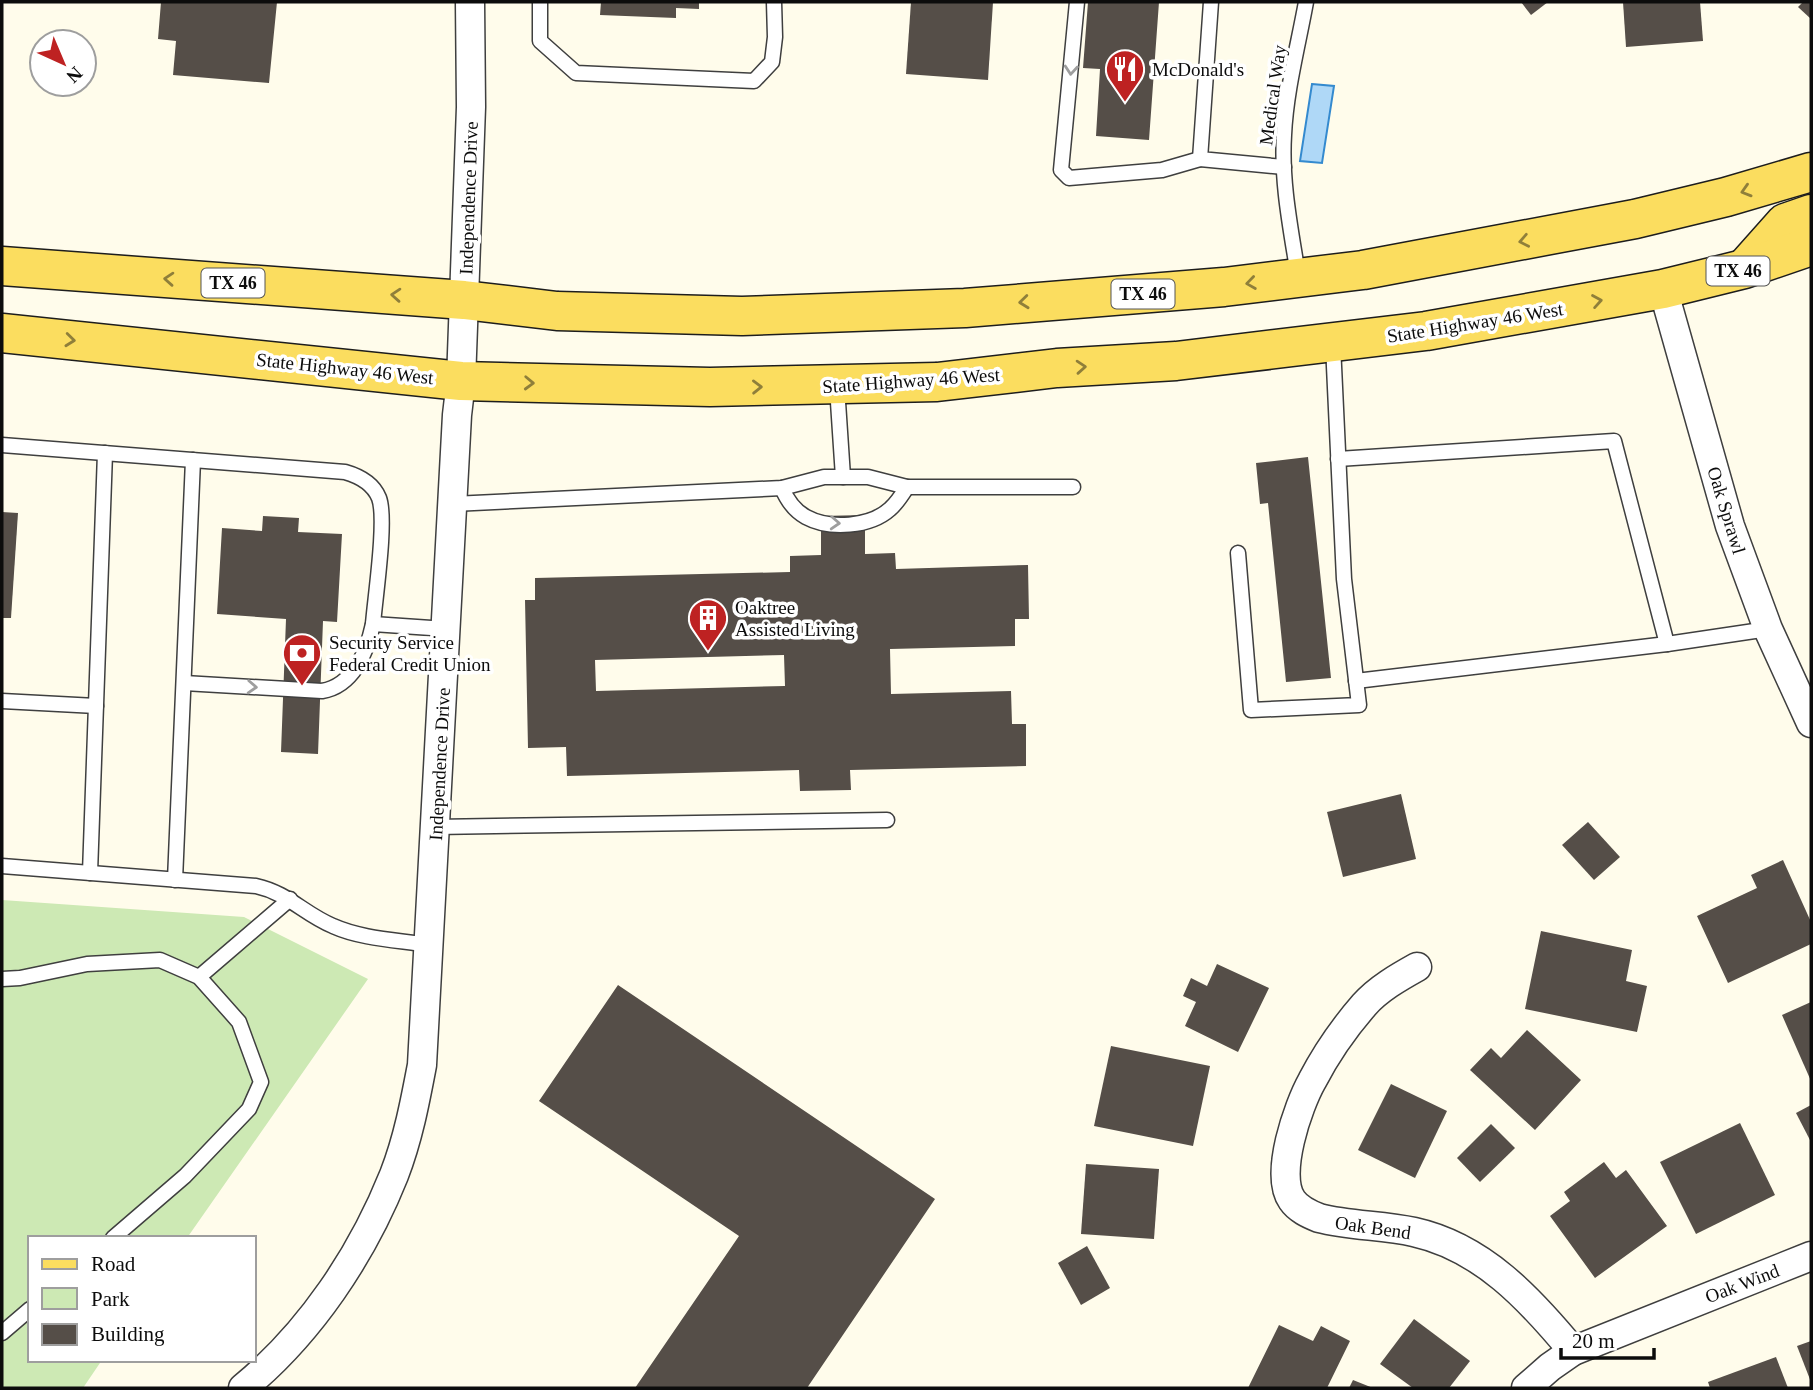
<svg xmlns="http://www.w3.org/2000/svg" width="1813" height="1390" font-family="Georgia,serif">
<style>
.green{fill:#cde9b4}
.water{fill:#afd8f7;stroke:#348acf;stroke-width:2}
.building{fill:#554e48;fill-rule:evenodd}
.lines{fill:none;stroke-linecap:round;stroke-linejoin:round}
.lane-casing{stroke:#3f3f3f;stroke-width:17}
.street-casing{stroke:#3f3f3f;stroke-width:31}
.primary-casing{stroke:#1d1d1d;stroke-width:41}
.lane{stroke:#fff;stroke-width:14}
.street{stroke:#fff;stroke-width:28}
.primary{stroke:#fbdd5f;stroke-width:38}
.oneway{stroke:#9e9e9e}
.oneway2{stroke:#8f7f3a}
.labels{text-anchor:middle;stroke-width:7;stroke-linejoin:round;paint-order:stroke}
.shield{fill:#fff;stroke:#555;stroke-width:2}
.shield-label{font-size:18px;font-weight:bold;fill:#0c0c0c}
.poi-label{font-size:19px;fill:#0c0c0c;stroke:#fff;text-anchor:start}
.street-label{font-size:19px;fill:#0c0c0c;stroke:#fff}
</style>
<rect width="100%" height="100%" fill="#fffceb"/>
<polygon class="green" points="2,900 244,917 368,979 187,1238 30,1238 30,1360 102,1360 83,1388 2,1388"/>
<polygon class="water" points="1312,84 1334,86 1322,163 1300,161"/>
<g class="building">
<polygon points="161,2 277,2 269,83 173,75 176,41 158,39"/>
<polygon points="601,2 699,2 699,9 676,8 676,18 600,15"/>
<polygon points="911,2 993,2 988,80 906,74"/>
<polygon points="1088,2 1159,2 1149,140 1096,136 1100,69 1083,68"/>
<polygon points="1521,2 1548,2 1531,15"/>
<polygon points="1623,2 1700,2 1703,41 1626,47"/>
<polygon points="1803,2 1811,2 1811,19 1798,7"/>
<polygon points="1308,457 1331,678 1286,682 1268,503 1260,504 1256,463"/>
<polygon points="2,512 18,513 11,618 2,618"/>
<path d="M 865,515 L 865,554 L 895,553 L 896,569 L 1028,565 L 1029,619 L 1015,619 L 1015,646 L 890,649 L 891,694 L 1011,691 L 1012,724 L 1026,724 L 1026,766 L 850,770 L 851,790 L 800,791 L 799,770 L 567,776 L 566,747 L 528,748 L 525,600 L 535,600 L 535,578 L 790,572 L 790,556 L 821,555 L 821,516 ZM 784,655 L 785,686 L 596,691 L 595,660 Z"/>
<polygon points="263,516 299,518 298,532 342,534 337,622 323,621 318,754 281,752 286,619 217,614 222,528 262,531"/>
<polygon points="1401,794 1416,859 1343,877 1327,812"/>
<polygon points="1588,822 1620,857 1594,880 1562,845"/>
<polygon points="1783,860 1811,922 1811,944 1728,983 1697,916 1757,888 1751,875"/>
<polygon points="1541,931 1632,950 1626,981 1647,986 1637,1032 1525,1009"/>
<polygon points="1217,964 1269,988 1238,1052 1185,1026 1196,1002 1183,996 1191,978 1207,986"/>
<polygon points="618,985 935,1199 807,1388 635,1388 739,1236 539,1101"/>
<polygon points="1811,1002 1811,1081 1782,1015"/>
<polygon points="1527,1030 1581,1080 1535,1130 1470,1070 1491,1048 1501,1058"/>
<polygon points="1111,1046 1210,1066 1193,1146 1094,1126"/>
<polygon points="1391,1084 1447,1111 1415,1178 1358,1150"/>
<polygon points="1811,1105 1811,1142 1796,1113"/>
<polygon points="1740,1123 1775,1195 1696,1234 1660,1162"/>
<polygon points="1491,1124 1515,1148 1480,1182 1457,1158"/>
<polygon points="1604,1162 1616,1178 1626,1170 1667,1226 1595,1278 1550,1216 1570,1201 1564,1192"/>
<polygon points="1086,1164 1159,1169 1154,1239 1081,1234"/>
<polygon points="1087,1246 1110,1288 1081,1305 1058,1263"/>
<polygon points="1414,1319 1470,1361 1449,1388 1413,1388 1380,1364"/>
<polygon points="1279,1325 1313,1341 1321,1326 1350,1341 1327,1388 1248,1388"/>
<polygon points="1811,1341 1811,1382 1797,1346"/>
<polygon points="1776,1357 1788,1388 1710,1388 1708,1382"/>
<polygon points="1353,1380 1373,1388 1349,1388"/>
</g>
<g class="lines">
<g class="lane-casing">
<g id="lane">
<polyline points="540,2 540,41 576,73 754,81 772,62 775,37 774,2"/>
<polyline points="1077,2 1061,170 1069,178 1162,170 1200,159"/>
<polyline points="1211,2 1200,159 1284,167"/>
<path d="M 1298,275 C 1291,230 1281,182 1284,135 C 1286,91 1298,46 1306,2"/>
<polyline points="837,387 843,477"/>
<path d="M 2,445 L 345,472 C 359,476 373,483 379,498 C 387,519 375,598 373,624 C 367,652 353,686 322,691 L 184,683"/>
<polyline points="1338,459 1614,441 1667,644"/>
<path d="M 782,488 C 787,500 795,511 806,517 C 830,530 870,527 890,509 C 897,503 902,495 907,487"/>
<polyline points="453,504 782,488 824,477 868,477 907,487 1073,487"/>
<polyline points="1238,553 1251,710 1359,705 1344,579 1333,345"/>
<polyline points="373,624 446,629"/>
<polyline points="1356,681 1667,644 1768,629"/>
<polyline points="2,701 96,706"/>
<polyline points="435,827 887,820"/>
<path d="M 2,866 L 256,886 C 288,893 304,914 333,926 C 362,939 398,940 429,945"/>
<polyline points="90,873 105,453"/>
<polyline points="175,880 193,460"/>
<polyline points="199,977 290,899"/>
<polyline points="2,979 20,978 87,964 160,960 199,977 239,1022 261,1082 249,1109 185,1176 113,1238"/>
<polyline points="2,1333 30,1309"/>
</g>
</g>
<g class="street-casing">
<g id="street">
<polyline points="1663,289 1730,526 1768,629 1811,723"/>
<path d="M 1417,967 C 1399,977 1378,989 1364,1005 C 1344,1028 1326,1054 1312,1081 C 1298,1106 1274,1175 1292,1200 C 1298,1209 1309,1214 1319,1218 C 1350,1226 1382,1225 1414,1232 C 1482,1247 1530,1299 1573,1351"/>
<path d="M 243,1388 C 310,1333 362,1255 394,1175 C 408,1139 415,1102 422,1065 L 457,415 L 461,381 L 471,107 L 470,2"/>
<polyline points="1526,1388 1550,1367 1573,1351 1811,1256"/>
</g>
</g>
<g class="primary-casing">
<g id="primary">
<polyline points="2,266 464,300 557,311 742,316 965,308 1224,287 1363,270 1635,219 1726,197 1811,172"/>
<polyline points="1745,268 1785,223 1811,214"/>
<polyline points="2,333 461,381 710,387 937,382 1057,368 1176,361 1426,331 1663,289 1744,269 1811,246"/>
</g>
</g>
<use href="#lane" class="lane"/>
<use href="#street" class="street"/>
<use href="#primary" class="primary"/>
</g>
<defs><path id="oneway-chevron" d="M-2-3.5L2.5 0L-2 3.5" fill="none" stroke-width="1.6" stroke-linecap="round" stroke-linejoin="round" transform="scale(1.75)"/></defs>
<g class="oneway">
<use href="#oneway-chevron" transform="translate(1071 70) rotate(95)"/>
<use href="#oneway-chevron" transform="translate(835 523) rotate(3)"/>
<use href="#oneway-chevron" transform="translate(252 687) rotate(3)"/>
</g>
<g class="oneway2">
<use href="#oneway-chevron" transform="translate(1746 191) rotate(163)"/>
<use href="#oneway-chevron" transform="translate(1524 241) rotate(169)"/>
<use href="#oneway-chevron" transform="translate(169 279) rotate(-176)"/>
<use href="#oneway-chevron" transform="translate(1251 283) rotate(172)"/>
<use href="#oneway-chevron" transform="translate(396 295) rotate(-176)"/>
<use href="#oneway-chevron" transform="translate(1597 301) rotate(-10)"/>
<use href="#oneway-chevron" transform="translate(1024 302) rotate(174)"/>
<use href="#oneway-chevron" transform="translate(70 340) rotate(6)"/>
<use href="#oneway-chevron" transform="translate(1081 367) rotate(-4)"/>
<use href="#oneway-chevron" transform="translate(529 383) rotate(2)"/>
<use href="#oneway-chevron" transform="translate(757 387) rotate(-1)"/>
</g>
<defs>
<g id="restaurant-pin" transform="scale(2.0125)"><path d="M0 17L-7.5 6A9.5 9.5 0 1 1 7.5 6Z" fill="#be2222" stroke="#fff"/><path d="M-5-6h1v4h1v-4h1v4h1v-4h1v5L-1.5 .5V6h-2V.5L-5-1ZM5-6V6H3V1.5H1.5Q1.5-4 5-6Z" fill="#fff"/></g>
<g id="building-pin" transform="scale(2.0125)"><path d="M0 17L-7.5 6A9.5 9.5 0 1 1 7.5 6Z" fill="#be2222" stroke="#fff"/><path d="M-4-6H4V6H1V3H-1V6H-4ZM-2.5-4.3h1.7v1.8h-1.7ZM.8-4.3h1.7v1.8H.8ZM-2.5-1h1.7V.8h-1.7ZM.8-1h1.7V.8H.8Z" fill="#fff"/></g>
<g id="bank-pin" transform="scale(2.0125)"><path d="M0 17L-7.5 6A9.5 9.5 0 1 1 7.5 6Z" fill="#be2222" stroke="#fff"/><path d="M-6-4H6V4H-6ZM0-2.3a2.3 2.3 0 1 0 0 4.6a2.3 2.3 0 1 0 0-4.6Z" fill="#fff"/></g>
</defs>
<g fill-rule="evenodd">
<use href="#restaurant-pin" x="1125" y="69"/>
<use href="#building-pin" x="708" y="618"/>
<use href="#bank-pin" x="302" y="653"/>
</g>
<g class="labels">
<g class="shield">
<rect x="1706.5" y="256.5" width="63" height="29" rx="5"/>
<rect x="201.5" y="268.5" width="63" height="29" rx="5"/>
<rect x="1111.5" y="279.5" width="63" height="29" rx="5"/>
</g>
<g class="shield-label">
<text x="1738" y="277">TX 46</text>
<text x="233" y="289">TX 46</text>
<text x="1143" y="300">TX 46</text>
</g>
<g class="poi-label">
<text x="1152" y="76">McDonald's</text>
<text x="735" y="614">Oaktree<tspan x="735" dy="22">Assisted Living</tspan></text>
<text x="329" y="649">Security Service<tspan x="329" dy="22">Federal Credit Union</tspan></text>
</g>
<g class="street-label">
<text transform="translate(1272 95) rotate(-82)" y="7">Medical Way</text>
<text transform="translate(468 198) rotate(-88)" y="7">Independence Drive</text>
<text transform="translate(1475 322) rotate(-9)" y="7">State Highway 46 West</text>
<text transform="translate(345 368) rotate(6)" y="7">State Highway 46 West</text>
<text transform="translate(911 380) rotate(-4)" y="7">State Highway 46 West</text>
<text transform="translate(1727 510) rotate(73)" y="7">Oak Sprawl</text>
<text transform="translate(439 764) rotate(-87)" y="7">Independence Drive</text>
<text transform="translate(1373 1227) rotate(8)" y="7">Oak Bend</text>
<text transform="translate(1742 1283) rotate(-21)" y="7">Oak Wind</text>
</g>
</g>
<rect width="1813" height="1390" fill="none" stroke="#0c0c0c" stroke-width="7"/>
<rect x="28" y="1236" width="228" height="126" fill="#ffffff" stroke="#9e9e9e" stroke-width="2"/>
<rect x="42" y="1259" width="35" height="10" fill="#fbdd5f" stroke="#9e9e9e" stroke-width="2"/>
<text x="91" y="1271" font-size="21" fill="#0c0c0c">Road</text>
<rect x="42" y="1288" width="35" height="21" fill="#cde9b4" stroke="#9e9e9e" stroke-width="2"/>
<text x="91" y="1306" font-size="21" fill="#0c0c0c">Park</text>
<rect x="42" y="1324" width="35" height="21" fill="#554e48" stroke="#9e9e9e" stroke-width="2"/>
<text x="91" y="1341" font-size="21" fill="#0c0c0c">Building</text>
<g transform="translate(63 63) rotate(136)"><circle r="33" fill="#ffffff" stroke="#9e9e9e" stroke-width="2"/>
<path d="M0-5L12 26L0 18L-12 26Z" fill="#be2222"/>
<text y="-10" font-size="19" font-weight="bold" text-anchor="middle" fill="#0c0c0c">N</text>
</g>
<path d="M1561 1348v10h93v-10" fill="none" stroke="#0c0c0c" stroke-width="3.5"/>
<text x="1572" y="1348" font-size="21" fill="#0c0c0c" stroke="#ffffff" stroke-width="5" paint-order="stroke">20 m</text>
</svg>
